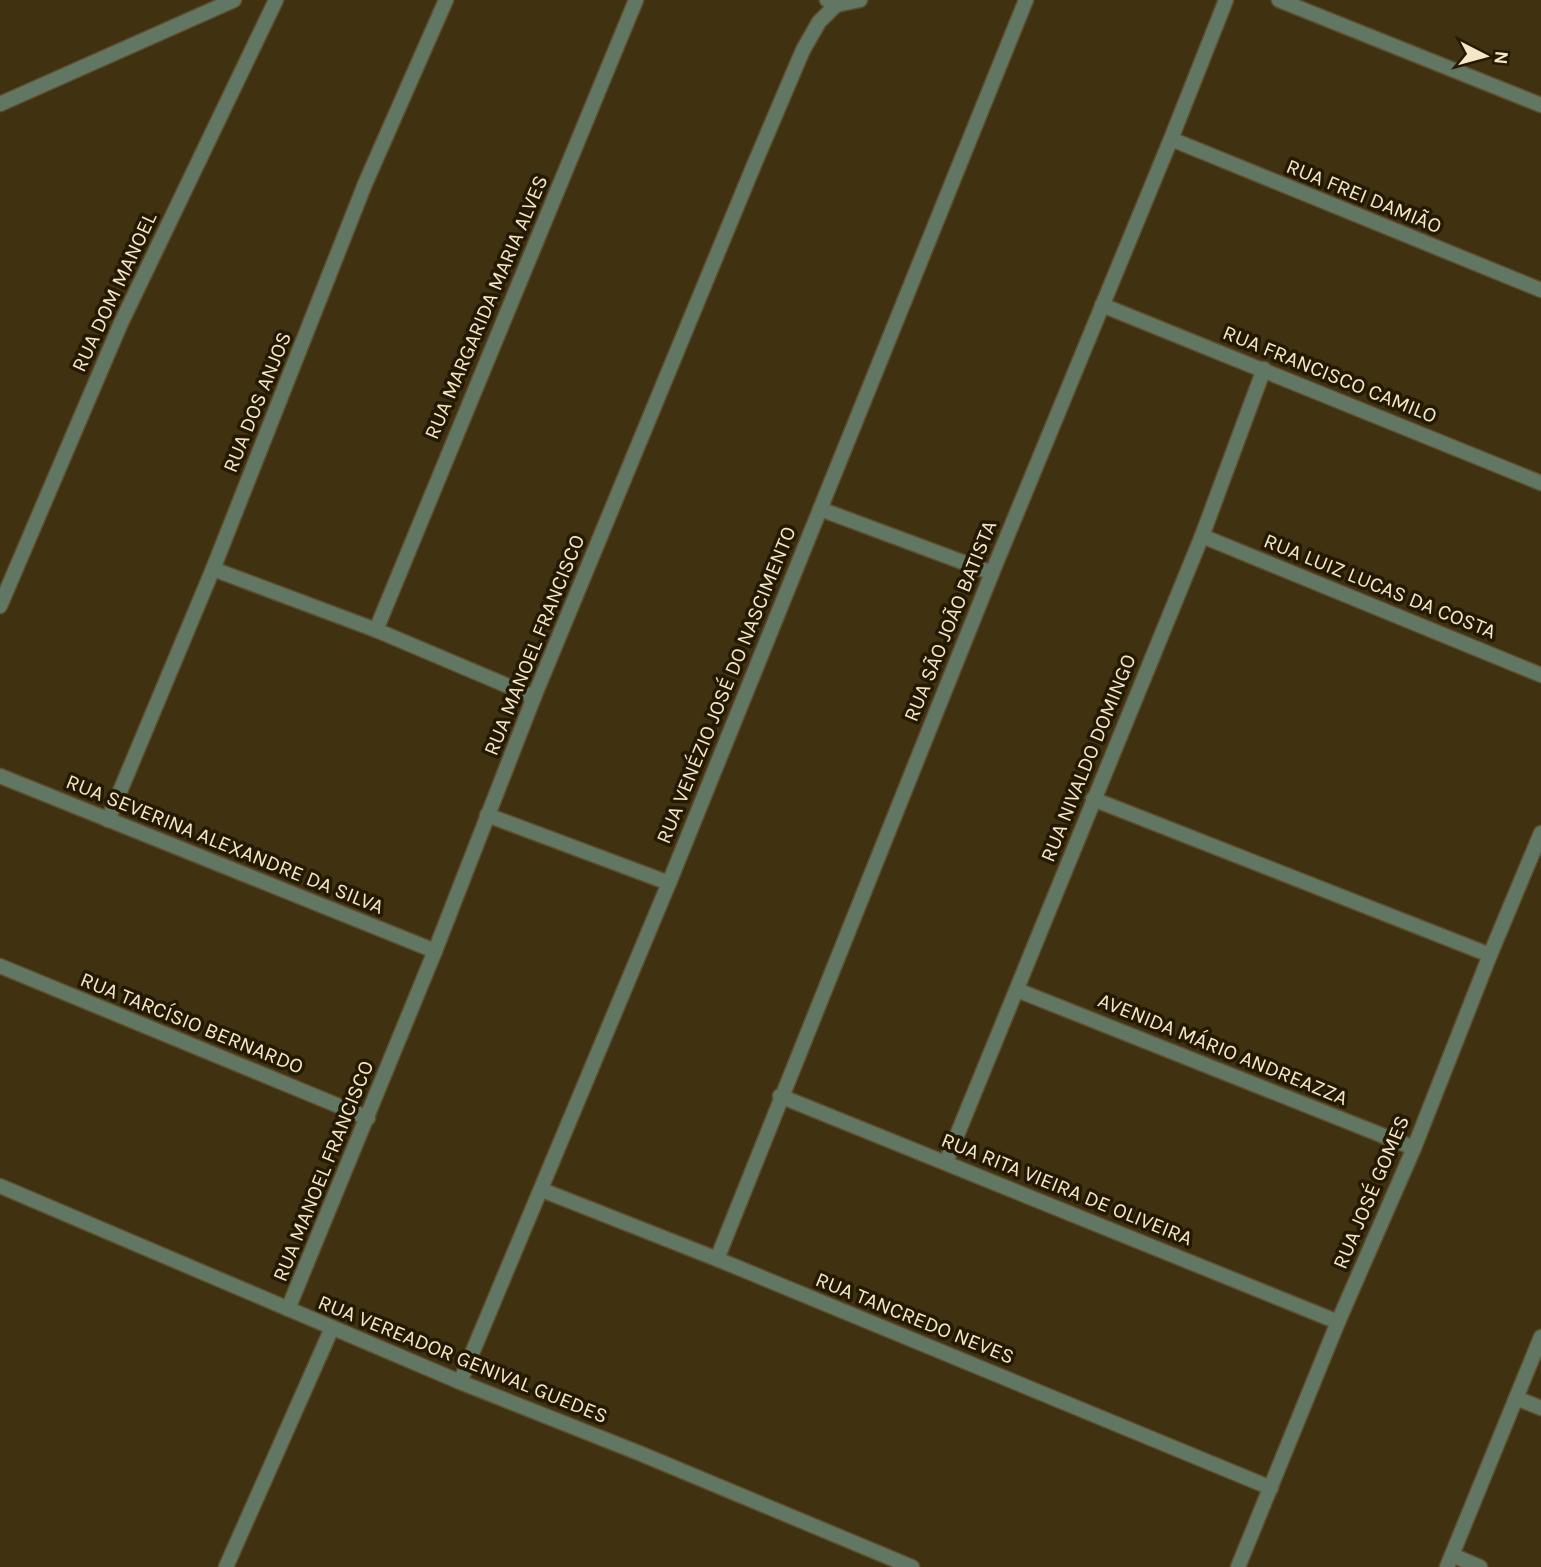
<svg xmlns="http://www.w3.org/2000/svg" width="1541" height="1567" font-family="Karla,sans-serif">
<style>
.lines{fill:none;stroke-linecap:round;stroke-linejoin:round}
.minor-casing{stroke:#5d4f2e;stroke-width:17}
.tertiary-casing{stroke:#5d4f2e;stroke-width:17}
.minor{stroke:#627763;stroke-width:14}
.tertiary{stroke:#627763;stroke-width:14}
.labels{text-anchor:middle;stroke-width:7;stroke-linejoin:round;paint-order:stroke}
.street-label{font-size:21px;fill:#f4e6c7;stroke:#241a01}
</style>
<rect width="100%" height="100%" fill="#403211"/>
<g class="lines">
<g class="minor-casing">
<g id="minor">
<polyline points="827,0 836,5 860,0"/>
<polyline points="1279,0 1541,105"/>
<polyline points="0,104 234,0"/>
<polyline points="1171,139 1541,290"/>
<polyline points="1102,305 1541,483"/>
<polyline points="820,509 992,573"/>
<polyline points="1202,536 1541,675"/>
<polyline points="213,569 376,630 534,697"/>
<polyline points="0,606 121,323 276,0"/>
<polyline points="376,630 636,0"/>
<polyline points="0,776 435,951"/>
<polyline points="1093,799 1490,955"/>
<polyline points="487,815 669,883"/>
<polyline points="108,820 213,569 365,184 446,0"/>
<polyline points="0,966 368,1118"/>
<polyline points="1017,990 1414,1148"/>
<polyline points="780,1096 1338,1322"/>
<polyline points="946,1162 1202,536 1264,369"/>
<polyline points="542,1190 717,1259 1271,1488"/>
<polyline points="717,1259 992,573 1171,139 1226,0"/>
<polyline points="288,1309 435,951 534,697 754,165 803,50 819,22 836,5"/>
<polyline points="460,1382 669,883 1026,0"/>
<polyline points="1516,1398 1541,1408"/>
<polyline points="1452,1555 1480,1567"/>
<polyline points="226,1567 332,1328"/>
<polyline points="1238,1567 1338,1322 1414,1148 1490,955 1541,833"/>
<polyline points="1447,1567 1541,1337"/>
</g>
</g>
<g class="tertiary-casing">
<polyline id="tertiary" points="0,1186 460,1382 639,1453 912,1567"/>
</g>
<use href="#minor" class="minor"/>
<use href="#tertiary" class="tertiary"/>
</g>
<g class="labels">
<g class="street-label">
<text transform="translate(1364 196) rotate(22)" y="7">RUA FREI DAMIÃO</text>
<text transform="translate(114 292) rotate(-65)" y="7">RUA DOM MANOEL</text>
<text transform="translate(486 307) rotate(-67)" y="7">RUA MARGARIDA MARIA ALVES</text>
<text transform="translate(1330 374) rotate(22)" y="7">RUA FRANCISCO CAMILO</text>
<text transform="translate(257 402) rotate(-68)" y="7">RUA DOS ANJOS</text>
<text transform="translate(1380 586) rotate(22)" y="7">RUA LUIZ LUCAS DA COSTA</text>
<text transform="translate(950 621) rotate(-68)" y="7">RUA SÃO JOÃO BATISTA</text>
<text transform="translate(534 645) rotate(-68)" y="7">RUA MANOEL FRANCISCO</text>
<text transform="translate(726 685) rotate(-68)" y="7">RUA VENÉZIO JOSÉ DO NASCIMENTO</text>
<text transform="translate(1088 758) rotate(-68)" y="7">RUA NIVALDO DOMINGO</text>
<text transform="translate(225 844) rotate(22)" y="7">RUA SEVERINA ALEXANDRE DA SILVA</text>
<text transform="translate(192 1023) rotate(22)" y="7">RUA TARCÍSIO BERNARDO</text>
<text transform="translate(1223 1049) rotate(22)" y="7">AVENIDA MÁRIO ANDREAZZA</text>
<text transform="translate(323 1171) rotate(-68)" y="7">RUA MANOEL FRANCISCO</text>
<text transform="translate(1067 1189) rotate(22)" y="7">RUA RITA VIEIRA DE OLIVEIRA</text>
<text transform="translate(1371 1192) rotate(-67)" y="7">RUA JOSÉ GOMES</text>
<text transform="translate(915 1318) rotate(22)" y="7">RUA TANCREDO NEVES</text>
<text transform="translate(463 1359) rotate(22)" y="7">RUA VEREADOR GENIVAL GUEDES</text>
</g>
</g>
<g transform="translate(1485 56) rotate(96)" stroke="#241a01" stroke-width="5" paint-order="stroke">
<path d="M0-5L12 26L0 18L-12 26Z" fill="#f4e6c7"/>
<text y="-10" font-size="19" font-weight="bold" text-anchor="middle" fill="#f4e6c7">N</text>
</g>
</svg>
